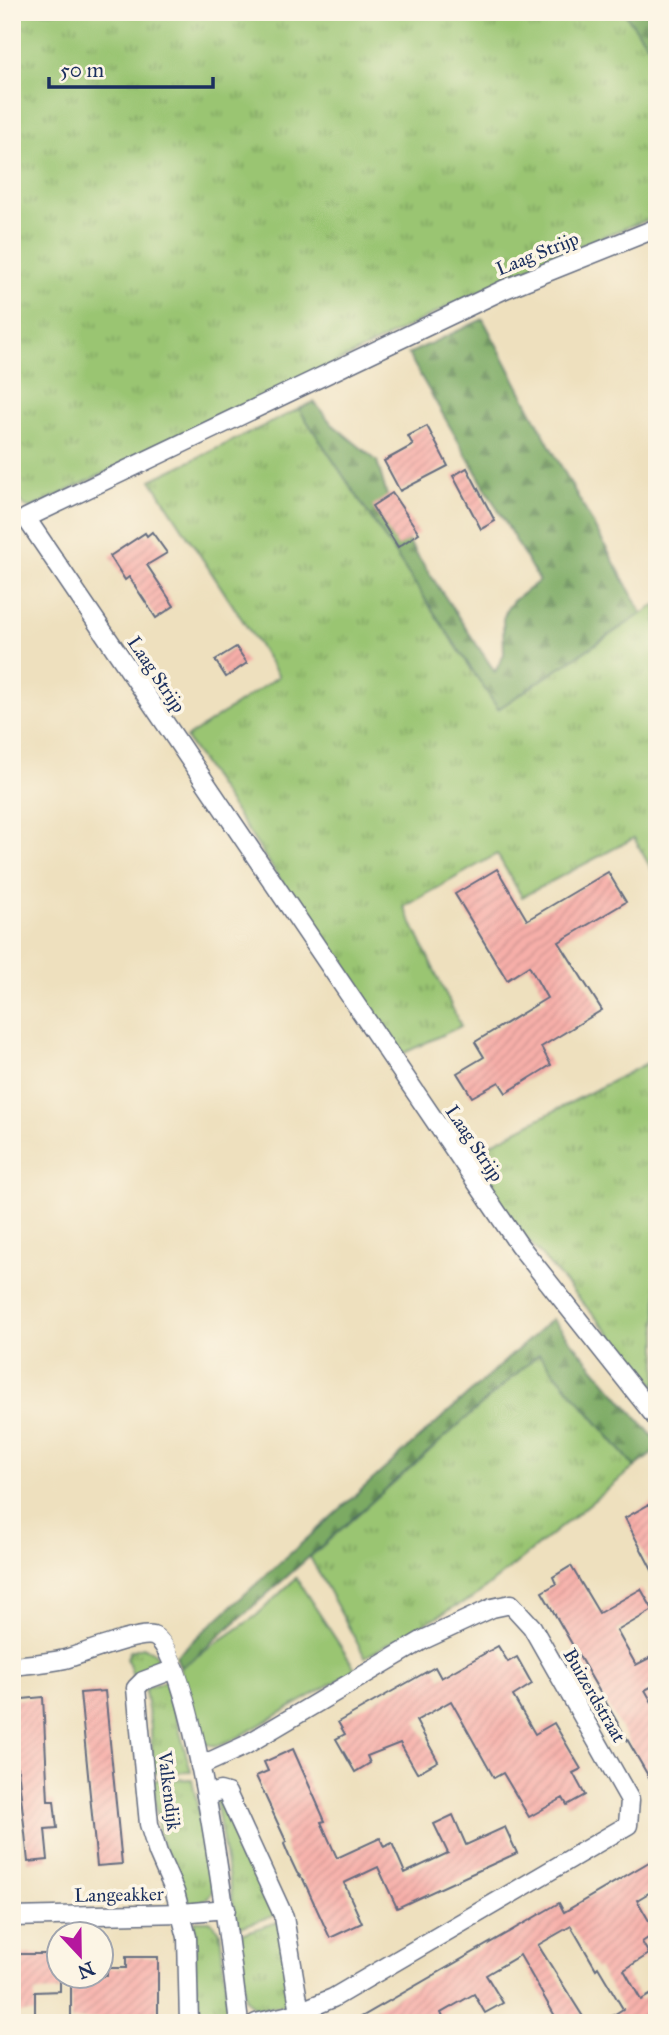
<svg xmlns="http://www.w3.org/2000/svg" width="669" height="2035" font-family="'IM FELL Great Primer',serif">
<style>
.grass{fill:url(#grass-tufts);stroke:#5a7a68;stroke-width:2}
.forest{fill:url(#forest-firs);stroke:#4b6c61;stroke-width:2}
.garden{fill:#9ac572;stroke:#5a7a68;stroke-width:2}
.building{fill:url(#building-hatch)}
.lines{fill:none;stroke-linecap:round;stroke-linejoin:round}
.street-casing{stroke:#656d80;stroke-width:21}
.street{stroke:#fff;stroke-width:18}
.labels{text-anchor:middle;stroke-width:7;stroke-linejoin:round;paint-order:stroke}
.street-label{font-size:19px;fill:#1b2f5e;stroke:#fcf5e5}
</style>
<defs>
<pattern id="grass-tufts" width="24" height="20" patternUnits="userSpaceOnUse" patternTransform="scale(1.75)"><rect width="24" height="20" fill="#9ac572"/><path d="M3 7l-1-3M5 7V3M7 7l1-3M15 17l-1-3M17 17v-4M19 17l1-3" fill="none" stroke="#7da061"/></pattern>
<pattern id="forest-firs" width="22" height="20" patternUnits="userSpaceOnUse" patternTransform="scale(1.75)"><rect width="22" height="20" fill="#7baa64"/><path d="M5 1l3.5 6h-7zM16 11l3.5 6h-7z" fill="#648b56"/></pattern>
<pattern id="building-hatch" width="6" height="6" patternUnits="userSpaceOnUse" patternTransform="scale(1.75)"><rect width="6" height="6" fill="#f7afa9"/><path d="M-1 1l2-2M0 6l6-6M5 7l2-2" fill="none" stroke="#d39794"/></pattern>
</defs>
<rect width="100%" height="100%" fill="#fcf5e5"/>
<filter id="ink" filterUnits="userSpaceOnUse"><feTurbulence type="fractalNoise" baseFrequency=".0143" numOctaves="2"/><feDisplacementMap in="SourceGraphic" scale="14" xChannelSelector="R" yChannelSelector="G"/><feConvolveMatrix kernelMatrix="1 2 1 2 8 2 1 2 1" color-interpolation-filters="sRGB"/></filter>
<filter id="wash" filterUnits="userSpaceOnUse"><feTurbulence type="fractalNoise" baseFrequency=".00686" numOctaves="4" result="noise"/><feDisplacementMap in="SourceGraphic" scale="28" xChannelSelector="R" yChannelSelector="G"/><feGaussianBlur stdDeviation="1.57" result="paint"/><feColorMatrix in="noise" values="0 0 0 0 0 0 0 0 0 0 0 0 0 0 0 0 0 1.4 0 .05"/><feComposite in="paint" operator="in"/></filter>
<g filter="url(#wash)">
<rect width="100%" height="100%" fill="#eee0be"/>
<g class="grass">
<path d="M 12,12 L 624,12 L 657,58 L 657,217 C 550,252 452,305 352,355 C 246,407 138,457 31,508 L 25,506 L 12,494 Z"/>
<polygon points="299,409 498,708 657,604 657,879 634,838 522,897 497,854 404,907 461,1026 398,1056 186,738 279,676 151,480"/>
<polygon points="657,1058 657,1387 524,1236 467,1156"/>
<polygon points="539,1353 635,1467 472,1599 458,1605 365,1657 310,1557"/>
<polygon points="143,1647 155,1653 161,1667 133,1676 127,1658 130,1651"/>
<polygon points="166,1681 191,1772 153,1773 151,1727 145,1692 146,1688"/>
<path d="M 192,1779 L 213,1887 C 210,1902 200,1903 186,1905 L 159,1835 L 153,1780 Z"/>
<polygon points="220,1799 223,1801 276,1915 237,1928 216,1801"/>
<polygon points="195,1921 210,1921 220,1931 229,2023 196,2023"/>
<polygon points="278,1922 282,1935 289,2004 256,2010 245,1998 238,1935"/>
</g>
<g class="forest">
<polygon points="624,12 646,12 657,28 657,58"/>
<polygon points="483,319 550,446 642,613 498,709 299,409 314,402 332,424 377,461 394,520 495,672 504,654 503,619 507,609 513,601 539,581 408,354"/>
<polygon points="552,1319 657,1441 657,1450 635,1467 539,1354 181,1670 176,1656"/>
</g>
<path class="garden" d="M 296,1578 L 356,1670 L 235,1739 C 222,1745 214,1749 201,1741 L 180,1668 L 256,1616 Z"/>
<g id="blocks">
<g class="building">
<polygon points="427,426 448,466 400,491 384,461 413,445 408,436"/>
<polygon points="467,468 495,521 481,529 453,476"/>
<polygon points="392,493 419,533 398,547 372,506"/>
<polygon points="152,532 167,553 147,565 174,606 156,618 129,577 125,580 110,556 145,533 147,536"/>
<polygon points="236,647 247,663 226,677 215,660"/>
<polygon points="497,869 527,920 608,872 626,902 559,942 602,1010 541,1047 551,1065 506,1093 499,1082 472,1097 457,1073 484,1057 475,1042 547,998 529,966 507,980 455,894"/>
<polygon points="657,1500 657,1580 625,1518"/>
<polygon points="571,1566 599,1613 641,1589 653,1610 617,1631 636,1665 657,1654 657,1684 645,1690 657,1711 657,1791 542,1592 556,1584 553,1577"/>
<polygon points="498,1646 508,1662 517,1657 532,1684 513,1696 535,1734 554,1723 581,1769 573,1773 585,1795 567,1805 563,1798 529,1817 503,1773 494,1778 451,1701 416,1721 438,1761 417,1773 400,1743 367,1756 370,1763 355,1772 336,1739 345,1734 338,1722 435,1667 441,1678"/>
<polygon points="105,1691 122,1864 97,1866 80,1693"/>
<polygon points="43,1697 48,1801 54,1801 57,1828 45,1829 48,1860 28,1862 18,1767 14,1767 12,1749 12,1700"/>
<polygon points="293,1749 325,1821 321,1822 337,1858 380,1838 384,1847 392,1843 405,1873 448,1853 434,1824 453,1815 466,1845 505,1827 517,1853 397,1908 378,1867 344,1883 362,1923 330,1938 303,1879 297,1873 289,1856 284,1844 286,1841 256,1776 268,1771 264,1762"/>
<polygon points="649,1862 657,1874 657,1888 637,1900 656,1933 642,1942 649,1954 624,1970 641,2000 657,1991 657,2023 601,2023 623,2009 598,1967 596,1969 571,1926 538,1945 587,2023 559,2023 520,1955 486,1975 503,2003 485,2013 474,1994 441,2013 446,2023 351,2023 559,1903 564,1912"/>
<polygon points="12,1954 60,1954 60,1991 35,1992 35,2013 14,2013"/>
<polygon points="126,1957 158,1957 158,2023 131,2023 131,2018 71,2020 71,1976 107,1976 107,1968 126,1968"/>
</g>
</g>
</g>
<g filter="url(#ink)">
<use href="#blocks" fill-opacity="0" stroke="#656d80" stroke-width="2"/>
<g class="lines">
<g class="street-casing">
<g id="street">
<polyline points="657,228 505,289 26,518 519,1245 657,1419"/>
<path d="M 12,1666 C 30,1664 48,1663 65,1659 C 83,1654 137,1632 153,1636 C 195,1648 233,1972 239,2023"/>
<polyline points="175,1669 143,1681 136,1688 149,1824 158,1853 175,1892 187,1937 189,2023"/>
<polyline points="200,1766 244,1746 423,1640 492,1608 511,1604 532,1627 630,1800 628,1825 333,1998 294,2014 256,2023"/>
<polyline points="206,1795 220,1791 227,1793 284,1917 300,2012"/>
<polyline points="12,1917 182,1913 226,1909"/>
</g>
</g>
<use href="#street" class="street"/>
</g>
</g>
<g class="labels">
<g class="street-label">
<text transform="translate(537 253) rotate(-22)" y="7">Laag Strijp</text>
<text transform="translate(157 674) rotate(56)" y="7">Laag Strijp</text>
<text transform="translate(475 1143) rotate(56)" y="7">Laag Strijp</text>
<text transform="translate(595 1695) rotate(60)" y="7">Buizerdstraat</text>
<text transform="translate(170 1791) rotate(83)" y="7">Valkendijk</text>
<text transform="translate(119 1894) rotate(-1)" y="7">Langeakker</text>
</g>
</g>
<rect width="669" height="2035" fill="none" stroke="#fcf5e5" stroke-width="42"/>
<g transform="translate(80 1955) rotate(158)"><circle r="33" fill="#fcf5e5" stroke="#a2a6af" stroke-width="2"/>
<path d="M0-5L12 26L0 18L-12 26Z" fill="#b5179e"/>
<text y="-10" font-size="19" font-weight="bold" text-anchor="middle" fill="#1b2f5e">N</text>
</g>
<path d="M49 77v10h164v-10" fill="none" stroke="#1b2f5e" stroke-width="3.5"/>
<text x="60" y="77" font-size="21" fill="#1b2f5e" stroke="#fcf5e5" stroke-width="5" paint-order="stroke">50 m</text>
</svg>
